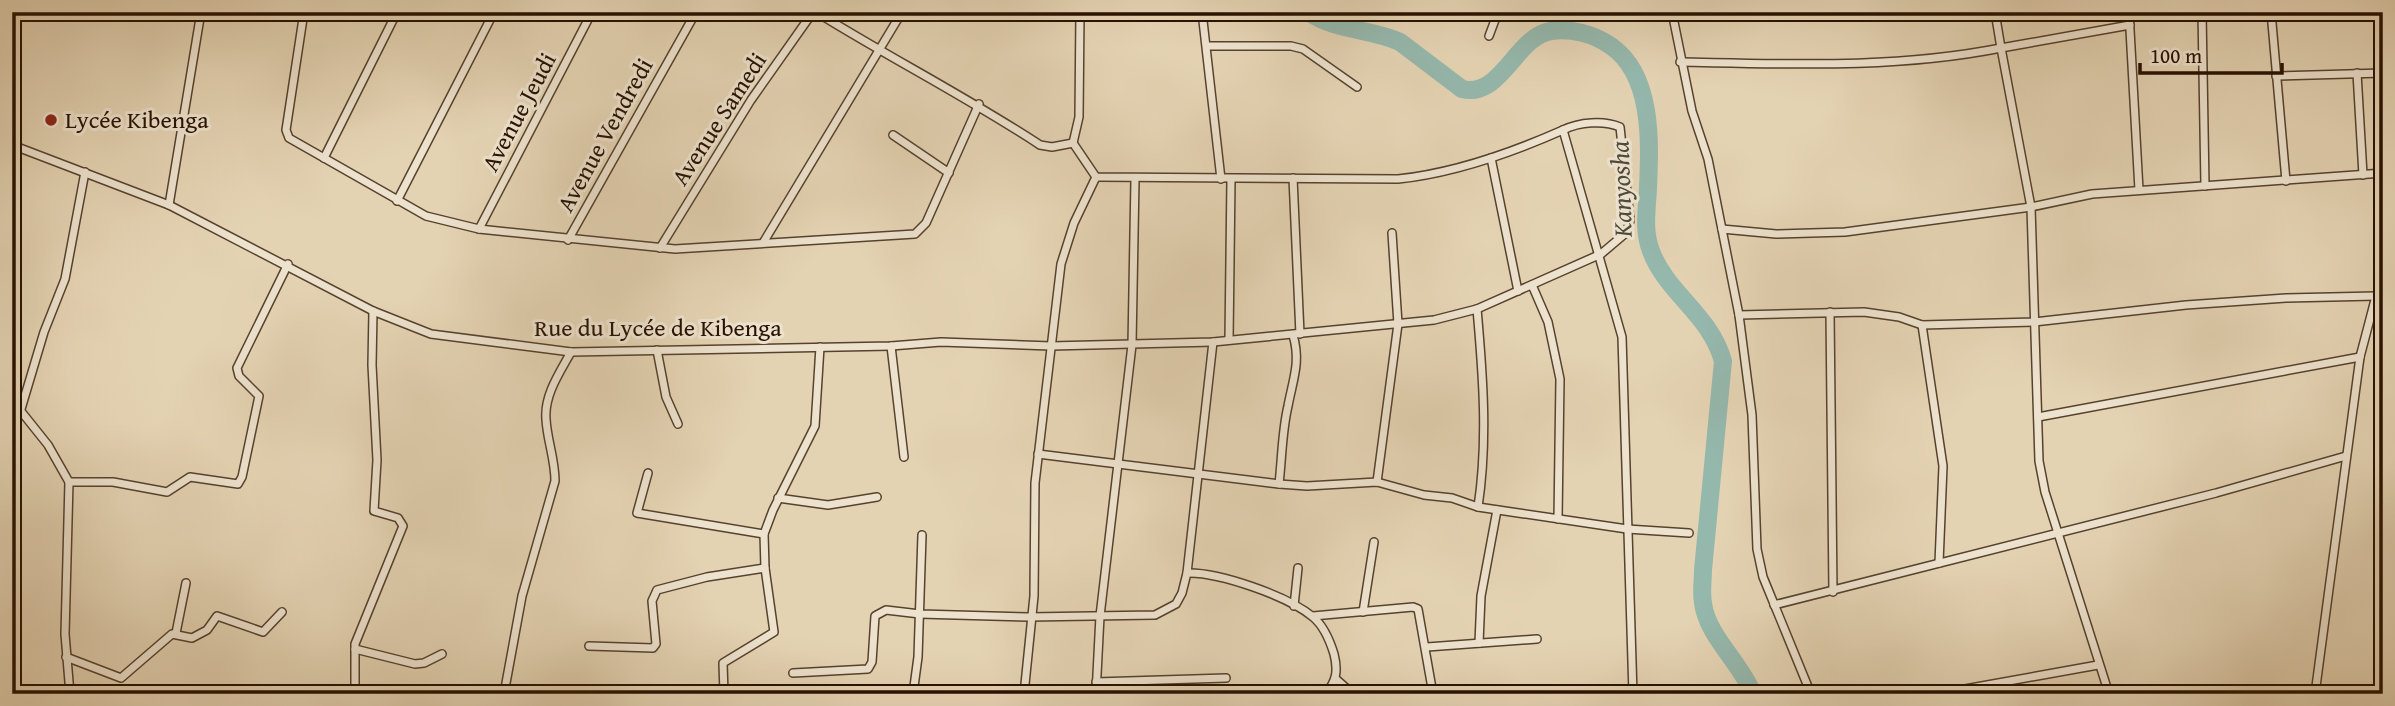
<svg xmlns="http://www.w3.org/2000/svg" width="2395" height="706" font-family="'Gentium Book Plus',serif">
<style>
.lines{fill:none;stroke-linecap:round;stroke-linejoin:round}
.river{stroke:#95b8ad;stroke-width:18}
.street-casing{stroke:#56422d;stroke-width:10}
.street{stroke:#ede2ce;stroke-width:7}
.poi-dot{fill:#8f2418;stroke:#ede2ce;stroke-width:2.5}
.labels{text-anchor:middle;stroke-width:6;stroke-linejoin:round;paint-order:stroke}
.street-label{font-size:24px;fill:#271100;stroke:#ede2ce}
.poi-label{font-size:24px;fill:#271100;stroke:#ede2ce;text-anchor:start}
.water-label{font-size:26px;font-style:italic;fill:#4e4b3d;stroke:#ede2ce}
</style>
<rect width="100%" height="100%" fill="#e4d3b3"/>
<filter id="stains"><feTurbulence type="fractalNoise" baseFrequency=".00286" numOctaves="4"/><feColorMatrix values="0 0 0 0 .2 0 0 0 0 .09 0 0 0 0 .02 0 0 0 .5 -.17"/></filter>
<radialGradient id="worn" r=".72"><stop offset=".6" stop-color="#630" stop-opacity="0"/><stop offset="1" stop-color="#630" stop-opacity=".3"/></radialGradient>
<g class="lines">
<path class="river" d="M 1308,12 C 1338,32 1369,28 1400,42 L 1462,89 C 1501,99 1516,36 1551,31 C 1571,28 1594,34 1611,46 C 1653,75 1650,142 1648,188 C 1647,209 1643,231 1651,251 C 1667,294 1710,314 1723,361 L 1703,570 C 1703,580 1701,592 1703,603 C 1707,636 1741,663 1753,694"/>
<g class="street-casing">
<g id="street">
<polyline points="304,12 286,130 289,138 426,216 479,229 675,249 915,234 926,223 979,104"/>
<path d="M 816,12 C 890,58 967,97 1040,145 L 1052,147 L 1073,143"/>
<polyline points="1202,12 1221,179"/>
<polyline points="1672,12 1692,111 1708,159 1739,315 1752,415 1757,549 1763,577 1811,694"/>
<polyline points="2129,12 2139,190"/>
<polyline points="2202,12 2205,186"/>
<polyline points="2271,12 2286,181"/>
<polyline points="1489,36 1498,12"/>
<polyline points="1207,46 1291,46 1303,49 1357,87"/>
<path d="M 1680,62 C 1788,64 1895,69 2001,48 L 1995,12"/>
<polyline points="2357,73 2363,175"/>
<polyline points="2276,76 2383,73"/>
<polyline points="893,135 949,173"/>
<path d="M 1073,143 L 1096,177 L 1398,179 C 1455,173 1511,153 1563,130 L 1622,337 L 1633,694"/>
<polyline points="1073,143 1079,117 1080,12"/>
<path d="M 12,145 L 169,205 L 373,311 L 431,334 L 571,352 L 891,346 L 941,342 L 1051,346 L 1213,342 L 1434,320 L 1477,309 L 1601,254 L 1627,232 L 1630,220 L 1620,127 C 1604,120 1579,122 1563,130"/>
<polyline points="324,158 397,12"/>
<polyline points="1491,158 1518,291"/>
<polyline points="1293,178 1300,334"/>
<polyline points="397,201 494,12"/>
<polyline points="169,205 201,12"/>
<polyline points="479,229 592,12"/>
<polyline points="1722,229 1776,234 1845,232 2031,207 2092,194 2383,173"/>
<polyline points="568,240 696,12"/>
<polyline points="763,243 902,12"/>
<polyline points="660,248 751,100 813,12"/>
<polyline points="1532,285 1548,322 1560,379 1558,519"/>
<path d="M 1477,309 C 1483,376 1488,441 1478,507"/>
<polyline points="1830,312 1833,592"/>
<polyline points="1739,315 1864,312 1899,317 1922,325 2034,322 2186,305 2286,298 2376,296"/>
<polyline points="1922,325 1943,466 1939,563"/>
<polyline points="1229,340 1231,179"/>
<polyline points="891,346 904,457"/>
<polyline points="657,350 666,397 678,424"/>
<polyline points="12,400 48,445 69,482 65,634 70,694"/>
<polyline points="21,409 44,332 65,279 85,172"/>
<polyline points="2038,417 2360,357"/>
<polyline points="1038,454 1279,484 1307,486 1377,482 1424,495 1452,498 1478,507 1627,529 1689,533"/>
<polyline points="648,473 637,513 764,534"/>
<polyline points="69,482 113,482 167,492 190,477 238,484 242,477 259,396 239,376 237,368 288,264"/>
<polyline points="1377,482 1398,324 1392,233"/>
<path d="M 1279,484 C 1282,458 1282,431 1288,406 C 1293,379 1301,362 1293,335"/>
<polyline points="778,498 828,505 877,497"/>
<path d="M 1187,573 C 1219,572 1288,596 1313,617 C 1324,626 1330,641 1334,654 C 1338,670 1337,681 1325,694"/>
<polyline points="1774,605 2216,493 2346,456"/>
<polyline points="1294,606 1298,568"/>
<polyline points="1363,612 1374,542"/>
<polyline points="1313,616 1413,607 1418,609 1433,694"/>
<polyline points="176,633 186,583"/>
<polyline points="1479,643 1481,596 1497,510"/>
<polyline points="589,646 653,648 656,644 652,601 657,590 707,577 765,568"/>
<polyline points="1427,647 1537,639"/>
<polyline points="355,649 415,664 424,663 442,654"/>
<polyline points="66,657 121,678 172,634 192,638 207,630 217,616 263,632 282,612"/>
<polyline points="793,673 868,669 872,662 875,616 886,610 920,614 1029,617 1155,615 1176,604 1182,593 1187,573 1213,342"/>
<polyline points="1336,679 1353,694"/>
<polyline points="1096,682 1226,678"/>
<polyline points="355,694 355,644 403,526 398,518 374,511 377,460 372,365 373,311"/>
<path d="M 504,694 L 522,596 L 555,481 C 555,459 547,440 546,419 C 544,395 560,372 571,352"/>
<polyline points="724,694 723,663 774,632 765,568 764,534 773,510 815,426 820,347"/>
<polyline points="913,694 918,657 922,535"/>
<polyline points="1024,694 1034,596 1035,483 1061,264 1074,223 1096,177"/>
<polyline points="1096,694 1100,616 1132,345 1135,179"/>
<polyline points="1937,694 2098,665"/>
<polyline points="2109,694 2045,492 2039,461 2031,207 2001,48 2130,25"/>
<polyline points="2315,694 2360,357 2376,296 2383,295"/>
</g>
</g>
<use href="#street" class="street"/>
</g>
<circle class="poi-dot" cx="51" cy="120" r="7"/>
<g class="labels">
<g class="street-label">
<text transform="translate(519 112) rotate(-62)" y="8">Avenue Jeudi</text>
<text transform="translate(719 119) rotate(-57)" y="8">Avenue Samedi</text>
<text transform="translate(605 135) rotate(-61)" y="8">Avenue Vendredi</text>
<text x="658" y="336">Rue du Lycée de Kibenga</text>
</g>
<g class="poi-label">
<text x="65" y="128">Lycée Kibenga</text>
</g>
<g class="water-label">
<text transform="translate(1621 189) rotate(-92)" y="9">Kanyosha</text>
</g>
</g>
<rect width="2395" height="706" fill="none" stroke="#e4d3b3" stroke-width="42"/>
<rect x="14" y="14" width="2367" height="678" fill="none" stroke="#271100" stroke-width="3.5"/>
<rect x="21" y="21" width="2353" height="664" fill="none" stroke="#271100" stroke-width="2"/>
<path d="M2140 63v10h142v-10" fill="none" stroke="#271100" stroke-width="3.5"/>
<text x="2150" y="63" font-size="21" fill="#271100" stroke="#ede2ce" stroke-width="5" paint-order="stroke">100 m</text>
<rect width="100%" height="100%" filter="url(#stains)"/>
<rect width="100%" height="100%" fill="url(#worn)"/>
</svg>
